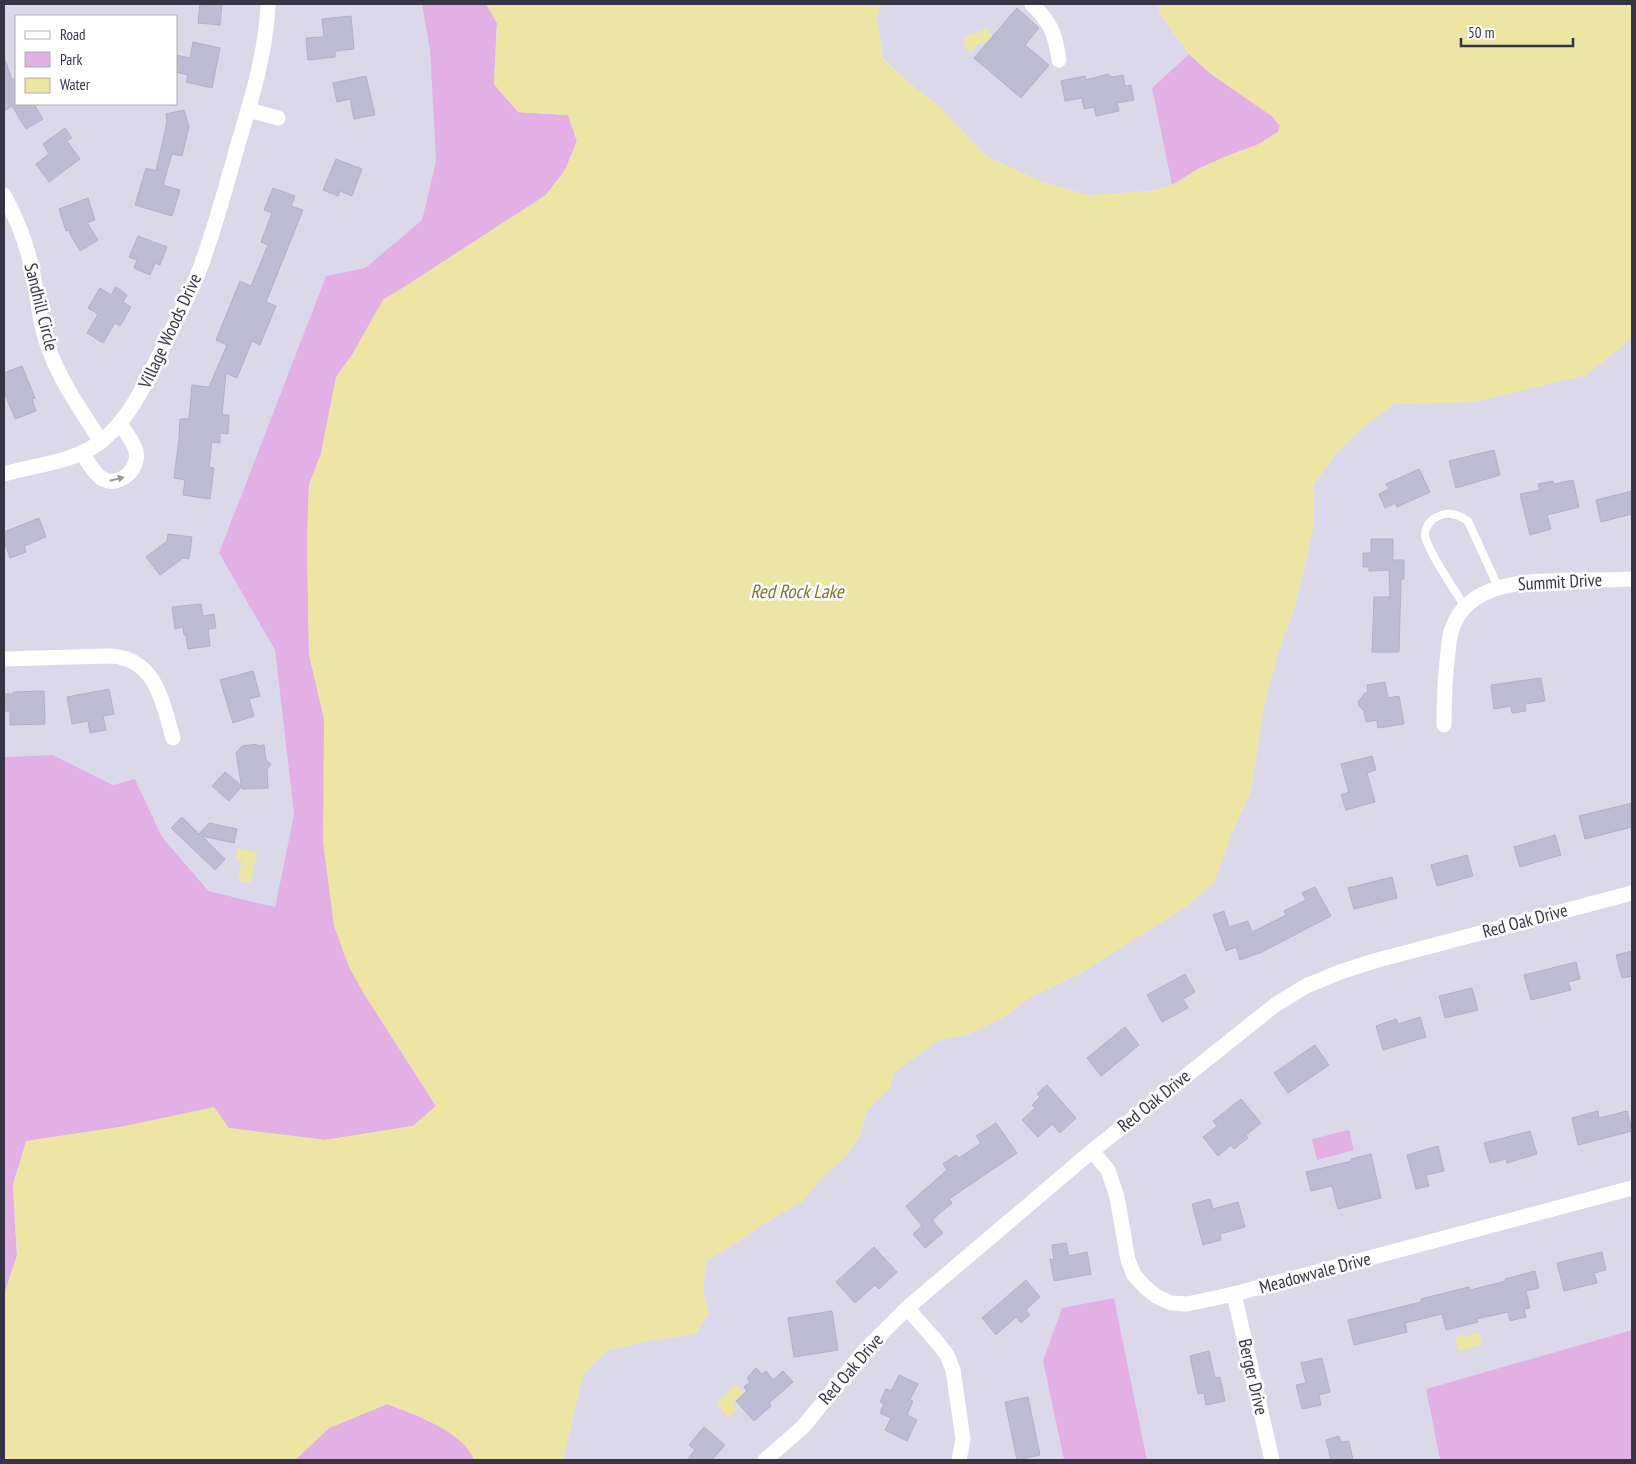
<svg xmlns="http://www.w3.org/2000/svg" width="1636" height="1464" font-family="'PT Sans Narrow',sans-serif">
<style>
.residential{fill:#dbd8ea;fill-rule:evenodd}
.green{fill:#e2b0e5}
.water{fill:#ede5a4}
.building{fill:#bebcd3;stroke:#b2afce}
.lines{fill:none;stroke-linecap:round;stroke-linejoin:round}
.service{stroke:#fff;stroke-width:8}
.minor{stroke:#fff;stroke-width:15}
.oneway{fill:#9b9aa2}
.labels{text-anchor:middle;stroke-width:5;stroke-linejoin:round;paint-order:stroke}
.street-label{font-size:18px;fill:#373545;stroke:#fff}
.water-label{font-size:19px;font-style:italic;fill:#7e7629;stroke:#fff}
</style>
<rect width="100%" height="100%" fill="#e8e6f2"/>
<g class="residential">
<path d="M 4,4 L 422,4 L 430,50 L 436,161 L 422,220 L 365,268 L 326,276 L 219,553 L 275,650 L 294,816 L 275,907 L 210,891 L 162,837 L 135,779 L 113,785 L 53,755 L 4,757 ZM 16,16 L 176,16 L 176,104 L 16,104 Z"/>
<polygon points="881,4 1157,4 1161,16 1189,54 1152,88 1172,185 1151,191 1088,195 1042,182 986,156 941,108 915,88 883,58 877,18"/>
<polygon points="1632,338 1632,1330 1426,1389 1440,1460 1147,1460 1114,1298 1043,1361 1064,1460 563,1460 583,1375 606,1351 653,1340 696,1334 709,1312 703,1293 706,1261 730,1247 763,1224 804,1200 821,1179 845,1157 860,1135 867,1111 890,1088 893,1073 937,1041 969,1034 1002,1018 1031,997 1083,972 1138,936 1234,829 1251,790 1264,706 1277,657 1296,602 1306,561 1314,523 1314,484 1337,452 1362,428 1394,404 1475,402 1586,375"/>
</g>
<g class="green">
<polygon points="422,4 486,4 497,23 494,84 518,112 568,115 577,141 565,170 546,195 412,282 383,300 352,355 336,377 321,454 309,485 307,542 309,654 324,719 324,771 363,992 436,1106 413,1126 325,1140 229,1128 120,1127 27,1141 13,1185 17,1255 4,1295 4,757 53,755 113,785 135,779 162,837 209,891 275,907 294,815 275,650 219,553 326,276 365,268 422,220 436,161 430,50"/>
<polygon points="1189,54 1211,74 1272,116 1280,126 1278,132 1259,144 1222,158 1198,169 1172,185 1152,88"/>
<polygon points="1349,1130 1354,1150 1317,1160 1312,1139"/>
<polygon points="1114,1298 1147,1460 1064,1460 1043,1361 1062,1308"/>
<polygon points="1632,1330 1632,1460 1440,1460 1426,1389"/>
<path d="M 387,1404 C 412,1413 466,1433 474,1460 L 295,1460 L 329,1428 Z"/>
</g>
<g class="water">
<path d="M 486,4 L 881,4 L 877,18 L 883,59 L 915,88 L 941,108 L 986,156 L 1042,182 L 1088,195 L 1151,191 L 1172,185 L 1198,169 L 1222,158 L 1259,144 L 1278,132 L 1280,126 L 1272,116 L 1211,74 L 1189,54 L 1161,16 L 1157,4 L 1632,4 L 1632,338 L 1586,375 L 1475,402 L 1394,404 L 1362,428 L 1337,452 L 1314,484 L 1314,523 L 1306,561 L 1296,602 L 1277,657 L 1264,706 L 1251,790 L 1234,829 L 1214,882 L 1186,907 L 1083,972 L 1031,997 L 1002,1018 L 969,1034 L 937,1041 L 894,1073 L 890,1088 L 867,1111 L 860,1135 L 845,1157 L 821,1179 L 804,1200 L 763,1224 L 730,1247 L 706,1261 L 703,1293 L 709,1312 L 696,1334 L 653,1340 L 606,1351 L 583,1375 L 563,1460 L 474,1460 C 466,1433 412,1413 387,1404 L 329,1428 L 295,1460 L 4,1460 L 4,1295 L 17,1255 L 13,1185 L 26,1141 L 120,1127 L 214,1107 L 229,1128 L 325,1140 L 413,1126 L 436,1106 L 363,992 L 349,967 L 334,926 L 323,842 L 324,719 L 309,654 L 307,542 L 309,485 L 321,454 L 336,377 L 352,355 L 383,300 L 412,282 L 546,195 L 565,170 L 577,141 L 568,115 L 518,112 L 494,84 L 497,23 Z"/>
<polygon points="986,29 989,30 991,37 988,41 976,45 974,50 971,51 966,49 963,41 967,35"/>
<polygon points="238,848 257,852 251,883 238,880 242,861 236,860"/>
<polygon points="1478,1333 1480,1335 1482,1343 1480,1345 1460,1351 1457,1349 1456,1341 1457,1336 1463,1334 1464,1337"/>
<polygon points="736,1384 744,1393 732,1403 737,1409 728,1417 716,1403"/>
</g>
<g class="building">
<polygon points="200,4 222,4 220,25 198,23"/>
<polygon points="1017,8 1039,28 1025,45 1049,65 1021,98 974,58"/>
<polygon points="351,16 354,49 335,51 335,57 308,60 306,38 324,37 322,19"/>
<polygon points="193,42 220,48 212,88 186,82 188,75 176,72 176,55 190,58"/>
<polygon points="4,60 5,60 12,80 16,78 16,104 34,104 43,119 26,129 12,106 4,111"/>
<polygon points="1108,74 1112,77 1123,75 1125,86 1131,85 1134,100 1117,103 1119,111 1096,116 1094,107 1084,109 1082,98 1065,101 1061,81 1085,76 1086,80"/>
<polygon points="366,76 375,115 354,119 350,99 337,102 333,83"/>
<polygon points="184,110 189,127 182,156 172,154 163,185 180,190 172,216 135,205 146,168 156,171 167,122 166,114"/>
<polygon points="65,128 72,138 67,141 80,159 49,182 36,164 49,154 43,144"/>
<polygon points="336,159 362,169 352,196 340,191 338,196 323,190"/>
<polygon points="273,188 295,196 291,206 303,210 266,302 276,306 260,345 252,341 237,378 226,373 222,415 229,415 228,434 220,433 220,443 212,442 209,467 214,468 210,499 183,495 185,480 174,478 179,439 180,419 189,419 192,385 209,387 227,345 216,340 240,281 251,286 268,245 261,242 272,213 264,210"/>
<polygon points="88,198 95,220 87,223 98,240 80,251 68,230 66,231 59,209"/>
<polygon points="138,236 167,247 160,265 155,263 150,275 134,268 137,260 129,257"/>
<polygon points="116,287 127,295 123,302 131,307 120,326 115,323 103,343 87,333 98,314 88,308 100,288 111,295"/>
<polygon points="22,366 35,398 32,399 36,411 15,419 4,391 4,373"/>
<polygon points="1494,450 1500,475 1456,488 1449,461"/>
<polygon points="1419,469 1430,492 1397,507 1395,503 1385,508 1379,494 1389,489 1386,484"/>
<polygon points="1573,480 1579,507 1547,515 1551,529 1530,535 1520,494 1540,490 1538,484 1553,481 1554,484"/>
<polygon points="1632,491 1632,514 1601,522 1596,500"/>
<polygon points="39,518 46,537 24,546 26,552 10,558 4,541 4,532"/>
<polygon points="168,534 192,537 189,559 183,558 160,575 146,557 167,541"/>
<polygon points="1371,539 1393,539 1393,560 1404,560 1404,579 1401,579 1399,652 1372,652 1374,597 1390,597 1389,570 1369,571 1369,567 1363,567 1363,553 1371,553"/>
<polygon points="201,604 203,616 214,614 216,628 208,629 210,646 188,649 186,635 184,635 183,627 175,629 172,607"/>
<polygon points="253,671 260,696 249,699 254,716 233,723 220,680"/>
<polygon points="1541,678 1545,701 1525,704 1526,711 1512,713 1511,706 1494,709 1491,685"/>
<polygon points="1385,682 1388,698 1399,696 1404,724 1378,728 1377,720 1366,722 1364,711 1359,706 1358,702 1365,693 1368,692 1367,685"/>
<polygon points="109,689 114,714 103,716 106,730 90,733 88,721 72,724 67,697"/>
<polygon points="44,691 45,724 10,725 10,711 4,711 4,694 13,694 13,692"/>
<polygon points="257,744 257,746 264,745 266,760 271,764 267,769 268,788 242,789 236,753 242,746"/>
<polygon points="1372,756 1376,770 1367,773 1375,802 1346,810 1341,795 1349,792 1341,764"/>
<polygon points="225,772 242,786 229,801 212,786"/>
<polygon points="1632,803 1632,827 1585,839 1579,816"/>
<polygon points="182,817 199,834 209,823 237,829 234,843 202,836 225,859 215,870 171,828"/>
<polygon points="1555,835 1561,855 1520,867 1514,847"/>
<polygon points="1467,855 1473,876 1437,886 1431,865"/>
<polygon points="1392,877 1397,898 1354,909 1348,888"/>
<polygon points="1315,887 1331,916 1262,952 1240,960 1236,947 1226,951 1213,915 1224,911 1229,927 1248,921 1252,932 1286,915 1284,911 1306,900 1302,893"/>
<polygon points="1632,951 1632,976 1622,978 1616,955"/>
<polygon points="1576,962 1580,979 1568,982 1571,990 1531,1000 1524,975"/>
<polygon points="1185,974 1195,992 1183,999 1188,1008 1162,1022 1147,995"/>
<polygon points="1472,988 1478,1010 1445,1018 1439,996"/>
<polygon points="1420,1017 1426,1037 1383,1050 1376,1026 1396,1019 1398,1024"/>
<polygon points="1125,1027 1139,1045 1101,1076 1087,1058"/>
<polygon points="1315,1045 1329,1065 1288,1093 1274,1073"/>
<polygon points="1047,1085 1076,1118 1060,1133 1052,1124 1038,1137 1022,1120 1035,1108 1032,1105 1040,1097 1037,1094"/>
<polygon points="1241,1099 1261,1123 1246,1135 1248,1138 1234,1149 1231,1145 1218,1156 1203,1137 1217,1126 1213,1121"/>
<polygon points="1598,1111 1599,1118 1627,1111 1632,1131 1578,1145 1572,1118"/>
<polygon points="996,1123 1017,1153 949,1199 952,1203 932,1220 943,1233 925,1248 913,1234 922,1226 906,1206 947,1170 943,1164 956,1155 959,1158 981,1143 976,1136"/>
<polygon points="1530,1131 1537,1154 1507,1163 1506,1159 1490,1163 1484,1143"/>
<polygon points="1438,1146 1444,1171 1426,1175 1429,1186 1416,1189 1407,1155"/>
<polygon points="1371,1154 1381,1198 1338,1209 1332,1186 1311,1191 1306,1172 1352,1161 1351,1159"/>
<polygon points="1210,1199 1213,1209 1238,1202 1245,1227 1220,1234 1221,1240 1203,1245 1192,1204"/>
<polygon points="1066,1243 1069,1256 1087,1252 1091,1274 1054,1281 1050,1259 1054,1260 1052,1245"/>
<polygon points="874,1247 897,1272 879,1289 875,1285 855,1303 836,1282"/>
<polygon points="1602,1252 1606,1270 1594,1273 1597,1283 1564,1291 1557,1263"/>
<polygon points="1535,1271 1539,1288 1526,1291 1530,1308 1524,1309 1526,1317 1510,1321 1508,1312 1477,1319 1478,1322 1446,1330 1442,1314 1405,1323 1407,1332 1354,1345 1348,1320 1421,1302 1421,1299 1469,1287 1470,1290 1506,1281 1505,1279"/>
<polygon points="1026,1280 1040,1297 1026,1310 1030,1315 1021,1323 1016,1317 996,1335 982,1318"/>
<polygon points="832,1311 838,1350 794,1357 788,1318"/>
<polygon points="1209,1351 1215,1378 1220,1377 1225,1401 1206,1405 1204,1393 1198,1394 1190,1356"/>
<polygon points="1322,1358 1330,1392 1319,1395 1321,1405 1302,1409 1296,1385 1306,1383 1301,1363"/>
<polygon points="756,1368 762,1374 766,1371 773,1380 783,1371 793,1382 769,1403 771,1406 754,1421 736,1401 747,1391 744,1387 750,1382 747,1378"/>
<polygon points="899,1375 918,1384 910,1400 913,1401 907,1415 917,1420 907,1441 885,1430 891,1418 880,1413 884,1404 880,1402 886,1389 891,1391"/>
<polygon points="1028,1397 1040,1455 1017,1460 1005,1402"/>
<polygon points="704,1427 725,1445 712,1460 687,1460 695,1450 689,1445"/>
<polygon points="1339,1436 1341,1442 1349,1441 1353,1460 1331,1460 1326,1440"/>
</g>
<g class="lines">
<path class="service" d="M 1465,607 C 1457,593 1424,547 1425,533 C 1426,525 1432,518 1439,516 C 1449,511 1459,515 1468,521 L 1499,589"/>
<g class="minor">
<path d="M 1032,4 C 1051,23 1055,33 1059,60"/>
<polyline points="248,110 278,118"/>
<path d="M 4,195 C 17,219 27,244 32,270 C 37,290 38,310 43,330 C 53,371 78,406 101,441"/>
<path d="M 82,453 C 88,462 93,472 101,478 C 119,489 140,469 136,451 C 133,441 126,432 120,424"/>
<path d="M 4,474 C 38,464 74,463 103,440 C 132,415 146,382 162,349 C 176,321 191,293 202,263 C 216,224 227,184 238,144 C 252,98 266,52 268,4"/>
<path d="M 4,659 L 107,656 C 112,656 118,656 123,658 C 158,667 164,708 173,738"/>
<path d="M 1444,725 C 1444,699 1445,677 1448,652 C 1449,645 1449,636 1452,629 C 1468,580 1532,581 1575,580 C 1594,580 1613,580 1632,579"/>
<polyline points="1092,1151 1108,1170 1117,1197 1128,1260 1134,1275 1145,1287 1156,1296 1171,1303 1187,1304 1234,1294 1632,1188"/>
<polyline points="1234,1294 1272,1460"/>
<polyline points="907,1308 937,1342 947,1355 953,1370 963,1439 959,1460"/>
<polyline points="765,1460 803,1427 865,1350 907,1308 1092,1151 1275,1005 1306,986 1340,972 1374,961 1632,893"/>
</g>
</g>
<defs><path id="oneway-solid" d="M-6-.8H1V-3.2L6.5 0L1 3.2V.8H-6Z" transform="scale(1.25)"/></defs>
<use class="oneway" href="#oneway-solid" transform="translate(117 479) rotate(-14)"/>
<g class="labels">
<g class="street-label">
<text transform="translate(41 307) rotate(76)" y="6">Sandhill Circle</text>
<text transform="translate(170 331) rotate(-65)" y="6">Village Woods Drive</text>
<text transform="translate(1560 582) rotate(-3)" y="6">Summit Drive</text>
<text transform="translate(1525 921) rotate(-15)" y="6">Red Oak Drive</text>
<text transform="translate(1154 1101) rotate(-39)" y="6">Red Oak Drive</text>
<text transform="translate(1315 1273) rotate(-15)" y="6">Meadowvale Drive</text>
<text transform="translate(851 1369) rotate(-49)" y="6">Red Oak Drive</text>
<text transform="translate(1253 1377) rotate(77)" y="6">Berger Drive</text>
</g>
<g class="water-label">
<text x="797" y="598">Red Rock Lake</text>
</g>
</g>
<rect width="1636" height="1464" fill="none" stroke="#373545" stroke-width="10"/>
<rect x="15" y="15" width="162" height="90" fill="#ffffff" stroke="#afaeb5"/>
<rect x="25" y="31" width="25" height="8" fill="#ffffff" stroke="#afaeb5"/>
<text x="60" y="40" font-size="15" fill="#373545">Road</text>
<rect x="25" y="52" width="25" height="15" fill="#e2b0e5" stroke="#afaeb5"/>
<text x="60" y="65" font-size="15" fill="#373545">Park</text>
<rect x="25" y="78" width="25" height="15" fill="#ede5a4" stroke="#afaeb5"/>
<text x="60" y="90" font-size="15" fill="#373545">Water</text>
<path d="M1461 38v8h112v-8" fill="none" stroke="#373545" stroke-width="2.5"/>
<text x="1468" y="38" font-size="15" fill="#373545" stroke="#ffffff" stroke-width="4" paint-order="stroke">50 m</text>
</svg>
